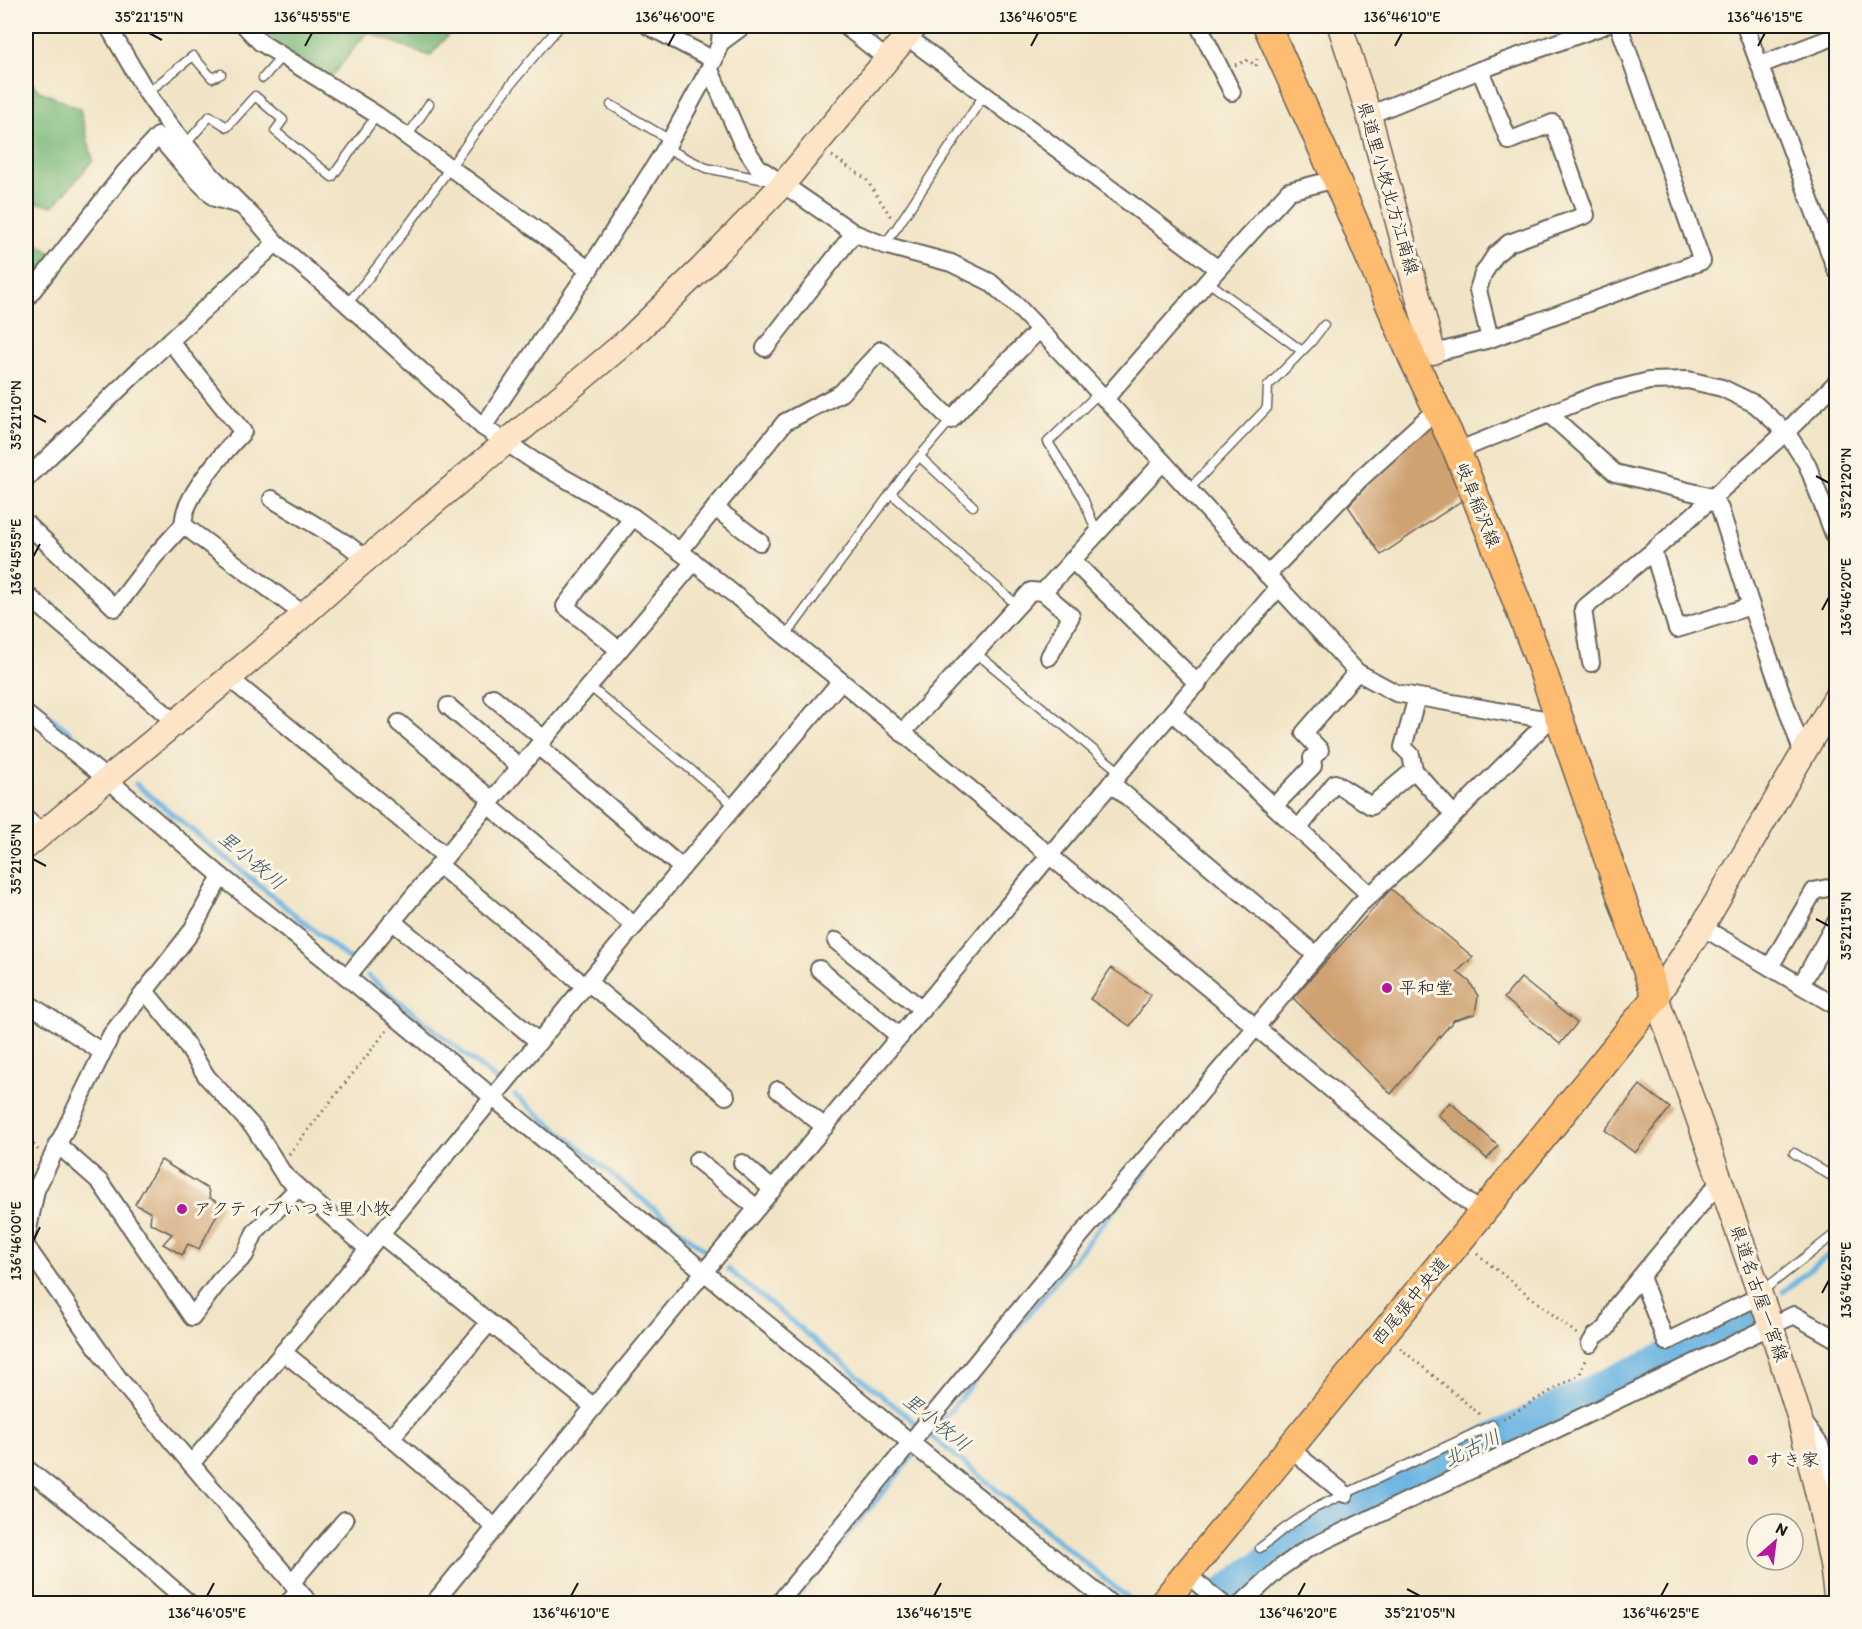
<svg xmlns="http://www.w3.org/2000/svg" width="1862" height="1629" font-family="Itim,'Klee One',sans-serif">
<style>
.forest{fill:#7ab97a;stroke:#4b6a4b;stroke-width:1.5}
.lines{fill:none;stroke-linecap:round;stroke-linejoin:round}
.stream{stroke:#69b4e2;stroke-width:5}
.river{stroke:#69b4e2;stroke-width:30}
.building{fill:#cfa272}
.lane-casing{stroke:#676258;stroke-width:11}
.street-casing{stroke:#676258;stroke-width:20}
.secondary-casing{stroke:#676258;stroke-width:27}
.primary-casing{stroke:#676258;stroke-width:30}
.path{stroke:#676258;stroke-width:3;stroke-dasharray:1.5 4.5;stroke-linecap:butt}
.lane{stroke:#fff;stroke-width:8}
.street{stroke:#fff;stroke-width:16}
.secondary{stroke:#fee4c6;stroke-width:24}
.primary{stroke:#fdbc70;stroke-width:27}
.ticks{fill:none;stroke:#1c1c1c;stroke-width:2}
.poi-dot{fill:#b5179e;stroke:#fcf5e5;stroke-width:2}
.labels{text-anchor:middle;stroke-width:6;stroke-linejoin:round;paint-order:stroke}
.street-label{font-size:18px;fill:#1c1c1c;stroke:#fcf5e5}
.poi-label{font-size:18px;fill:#1c1c1c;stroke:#fcf5e5;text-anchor:start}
.water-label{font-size:20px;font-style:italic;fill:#3b596b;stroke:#fcf5e5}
.neatline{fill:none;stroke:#1c1c1c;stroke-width:2}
.ticks-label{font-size:15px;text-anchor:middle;fill:#1c1c1c}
</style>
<rect width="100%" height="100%" fill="#fcf5e5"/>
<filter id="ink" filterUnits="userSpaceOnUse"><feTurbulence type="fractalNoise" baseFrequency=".0167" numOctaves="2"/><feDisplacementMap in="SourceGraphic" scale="12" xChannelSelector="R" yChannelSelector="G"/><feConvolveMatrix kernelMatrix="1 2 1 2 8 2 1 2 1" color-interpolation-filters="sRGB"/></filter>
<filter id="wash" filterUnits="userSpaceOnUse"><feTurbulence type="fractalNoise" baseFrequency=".008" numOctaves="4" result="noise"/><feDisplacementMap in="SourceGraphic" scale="24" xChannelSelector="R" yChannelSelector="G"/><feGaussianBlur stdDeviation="1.35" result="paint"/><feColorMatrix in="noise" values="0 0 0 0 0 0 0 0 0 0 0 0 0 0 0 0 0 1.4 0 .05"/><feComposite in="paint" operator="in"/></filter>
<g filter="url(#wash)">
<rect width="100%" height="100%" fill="#f1e4c6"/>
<g class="forest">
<polygon points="246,26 535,26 453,29 430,56 367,32 327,83"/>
<polygon points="26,76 38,90 80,109 93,160 54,206 26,201"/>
<polygon points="26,236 57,257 26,300"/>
</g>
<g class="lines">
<g class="stream">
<polyline points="26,697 100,757"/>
<polyline points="136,784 349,959"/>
<polyline points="368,976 499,1082"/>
<polyline points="515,1095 708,1253"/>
<polyline points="728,1269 1128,1598"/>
<polyline points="1783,1292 1836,1249"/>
<polyline points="927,1439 1148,1168"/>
<polyline points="791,1604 917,1451"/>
</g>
<polyline class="river" points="1209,1604 1292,1541 1339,1510 1410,1479 1575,1398 1723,1331 1748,1315"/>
</g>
<g id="blocks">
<g class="building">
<polygon points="1429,417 1473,493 1381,555 1348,506"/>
<polygon points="1391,889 1473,957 1457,972 1469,981 1478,996 1475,1014 1454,1020 1391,1094 1293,998"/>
<polygon points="1111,968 1151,995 1130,1026 1090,999"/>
<polygon points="1521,978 1577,1023 1560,1044 1504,998"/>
<polygon points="1640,1085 1670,1108 1635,1153 1605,1130"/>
<polygon points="1450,1102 1498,1146 1487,1159 1438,1115"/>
<polygon points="161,1160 208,1189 210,1198 222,1205 199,1249 188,1244 182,1255 163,1244 172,1234 150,1223 151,1213 135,1204"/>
</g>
</g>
</g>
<g filter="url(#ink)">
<use href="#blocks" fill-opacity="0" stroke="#676258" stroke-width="1.5"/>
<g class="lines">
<g class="lane-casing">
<g id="lane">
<polyline points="263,78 282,56"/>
<polyline points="147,93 193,56 212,78 221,74"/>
<polyline points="611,105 670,140"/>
<polyline points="407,137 429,104"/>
<polyline points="185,145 210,116 227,127 255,96 283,120 275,131 332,177 377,115"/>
<polyline points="666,148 706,168 770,181"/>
<polyline points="884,245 898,226 984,95"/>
<polyline points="1207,281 1302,351"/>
<path d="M 347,304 C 402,239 448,168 499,100 C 518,74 539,50 560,26"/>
<polyline points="920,457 973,506"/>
<polyline points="1188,490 1267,408 1268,386 1311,342 1324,325"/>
<polyline points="891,493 1018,606"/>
<polyline points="1097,533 1083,498 1048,442 1099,393"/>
<polyline points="785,637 907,471 951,420"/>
<polyline points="975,652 1120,772"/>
<polyline points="589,686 735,806"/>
<polyline points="1794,1153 1836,1179"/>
<polyline points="1761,1292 1836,1233"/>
<polyline points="1260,1548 1285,1528 1313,1509 1492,1425"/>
</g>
</g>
<g class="street-casing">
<g id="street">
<polyline points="108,26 147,93 170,126 211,175 259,223 276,243 347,304 483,427 534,461 633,517 694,562 841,681 1201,982 1481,1213"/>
<polyline points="245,26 260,42 377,115 541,233 589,270"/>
<polyline points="648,26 714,60"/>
<polyline points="845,26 887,59"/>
<polyline points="1199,26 1232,92"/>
<polyline points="1745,26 1836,270"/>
<polyline points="906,36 1218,269"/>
<polyline points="720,43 743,26"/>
<polyline points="1760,65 1836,36"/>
<polyline points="710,70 741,141 758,167 854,233 884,245 951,263 990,282 1017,306 1105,399 1357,672 1396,693 1555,721"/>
<polyline points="1480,70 1509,141 1553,123 1586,215 1509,243 1496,254 1483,274 1478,290 1490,339"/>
<polyline points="1369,115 1480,70 1603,26"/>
<polyline points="26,299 125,172 158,136 190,173 215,198 240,205"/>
<path d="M 170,341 L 243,432 C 224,452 197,482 187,507 C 184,513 184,520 183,525"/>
<polyline points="765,348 854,233"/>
<polyline points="1423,356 1490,339 1702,261 1619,26"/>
<polyline points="1105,399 1218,269 1289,191 1336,179"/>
<polyline points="1549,414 1615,473 1712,497 1720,509 1751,606 1803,754"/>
<polyline points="483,427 589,270 666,148 714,60 720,43 721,26"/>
<polyline points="1457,451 1598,394 1649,381 1688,380 1722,388 1755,404 1786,432 1807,464 1836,540"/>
<polyline points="26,479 146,363 276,243"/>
<polyline points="272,499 347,544 366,559"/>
<polyline points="715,508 760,542"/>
<polyline points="26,523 115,608 154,557 183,525 303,614"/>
<polyline points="680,551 785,422 841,393 881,350 951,420 968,401 1039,330"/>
<polyline points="1653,551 1677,629 1751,606"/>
<polyline points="1072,560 1198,684"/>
<polyline points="1267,575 1361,478 1437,409"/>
<polyline points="1043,592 1071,616 1049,657"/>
<polyline points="26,594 175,722"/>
<polyline points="619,650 565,606 633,517"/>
<polyline points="1591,663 1583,609 1653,551 1786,432 1836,383"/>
<polyline points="228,677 445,856"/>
<polyline points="493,697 544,739"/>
<polyline points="1417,697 1403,747 1411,755 1414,770 1454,815"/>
<polyline points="448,706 520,767"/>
<polyline points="1173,713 1370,895"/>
<polyline points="26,714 106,778 221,876 347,977 910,1442 1111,1604"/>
<polyline points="399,723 492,800"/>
<polyline points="902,733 1031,591 1043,592 1163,462"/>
<polyline points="538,746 682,868"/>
<polyline points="1111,783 1316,955"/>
<polyline points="488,805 635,926"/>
<polyline points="1274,806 1313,766 1312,758 1320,750 1304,733 1357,672"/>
<polyline points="26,819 42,833"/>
<polyline points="1298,829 1335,783 1371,806 1414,770"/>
<polyline points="439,865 586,987"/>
<polyline points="392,921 539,1042"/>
<polyline points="1702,927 1836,1006"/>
<polyline points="836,941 923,1010"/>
<polyline points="1770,967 1814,891 1832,887 1836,890"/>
<polyline points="819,969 900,1037"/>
<polyline points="347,977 492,800 694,562"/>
<polyline points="589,983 726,1096"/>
<polyline points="1801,985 1836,922"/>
<polyline points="145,991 176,1029 207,1077 255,1129 284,1175 368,1249"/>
<polyline points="26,1002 102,1052"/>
<polyline points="778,1090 825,1127"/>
<polyline points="57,1144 100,1182 192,1317 220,1280 245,1255 255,1232 298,1188"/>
<polyline points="697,1160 757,1208"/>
<polyline points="742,1163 773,1190"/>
<polyline points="380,1234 594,1407"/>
<polyline points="26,1239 36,1190 111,1035 191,932 221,876"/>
<polyline points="26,1246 119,1379 310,1604"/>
<polyline points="1641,1277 1666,1342 1760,1296"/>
<polyline points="1590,1344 1595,1336 1607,1328 1616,1306 1721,1180"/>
<polyline points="283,1352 391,1438 495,1527"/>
<polyline points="1805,1424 1820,1445 1836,1493"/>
<polyline points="391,1438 489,1323"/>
<polyline points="1289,1448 1345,1494"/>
<polyline points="191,1464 682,868 841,681"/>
<polyline points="26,1468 130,1551 190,1604"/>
<polyline points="1186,1574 1223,1604"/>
<polyline points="292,1582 345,1520"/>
<polyline points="287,1604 299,1591"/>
<polyline points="433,1604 704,1272 1049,856 1279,587"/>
<polyline points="778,1604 1080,1236 1358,906 1409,860 1549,720"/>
<polyline points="1241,1604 1280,1568 1307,1549 1794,1315 1836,1339"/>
</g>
</g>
<g class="secondary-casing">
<g id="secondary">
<polyline points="1340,26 1369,115 1433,352"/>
<polyline points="1836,697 1702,927 1656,997 1771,1326 1799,1416 1818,1495 1832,1564 1836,1596"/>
<polyline points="26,847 283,633 357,567 628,340 701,269 783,184 915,26"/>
</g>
</g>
<g class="primary-casing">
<polyline id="primary" points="1162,1604 1460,1240 1656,997 1539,660 1491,535 1457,451 1413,359 1336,179 1267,26"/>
</g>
<g class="path">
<polyline points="1235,65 1248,60 1256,66 1257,59"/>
<polyline points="832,156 866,179 891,217"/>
<polyline points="26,1135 38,1150"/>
<polyline points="289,1154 388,1029"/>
<polyline points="1477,1254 1577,1334"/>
<polyline points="1400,1348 1483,1417"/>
<polyline points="1503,1419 1580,1374 1585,1360"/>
</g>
<use href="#lane" class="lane"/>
<use href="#street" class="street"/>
<use href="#secondary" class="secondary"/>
<use href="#primary" class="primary"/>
</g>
</g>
<path class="ticks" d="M 149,33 L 162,40M 305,46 L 312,33M 668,46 L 675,33M 1031,46 L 1038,33M 1395,46 L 1402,33M 1758,46 L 1765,33M 33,415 L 46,422M 1816,476 L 1829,483M 33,557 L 40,544M 1822,610 L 1829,597M 33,859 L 46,866M 1816,919 L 1829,926M 33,1241 L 40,1227M 1822,1293 L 1829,1280M 1407,1589 L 1420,1596M 207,1596 L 214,1583M 571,1596 L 578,1583M 934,1596 L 941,1583M 1298,1596 L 1305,1583M 1661,1596 L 1668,1583"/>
<g class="poi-dot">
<circle cx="1387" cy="988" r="6"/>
<circle cx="182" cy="1209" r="6"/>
<circle cx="1753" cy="1460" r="6"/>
</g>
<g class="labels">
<g class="street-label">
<text transform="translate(1388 188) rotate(74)" y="6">県道里小牧北方江南線</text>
<text transform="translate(1478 505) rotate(68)" y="6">岐阜稲沢線</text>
<text transform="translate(1759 1293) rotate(71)" y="6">県道名古屋一宮線</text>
<text transform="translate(1410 1301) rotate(-50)" y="6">西尾張中央道</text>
</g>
<g class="poi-label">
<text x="1399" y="994">平和堂</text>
<text x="194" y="1215">アクティブいつき里小牧</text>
<text x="1765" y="1466">すき家</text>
</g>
<g class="water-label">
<text transform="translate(252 860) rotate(40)" y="7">里小牧川</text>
<text transform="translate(937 1422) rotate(39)" y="7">里小牧川</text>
<text transform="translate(1472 1448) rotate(-25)" y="7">北古川</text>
</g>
</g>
<rect width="1862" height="1629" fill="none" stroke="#fcf5e5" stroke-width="66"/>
<g transform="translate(1775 1542) rotate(28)"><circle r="28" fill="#fcf5e5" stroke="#a29e95" stroke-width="1.5"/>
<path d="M0-4.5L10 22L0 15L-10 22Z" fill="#b5179e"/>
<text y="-9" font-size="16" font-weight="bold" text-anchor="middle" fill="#1c1c1c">N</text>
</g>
<rect x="33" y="33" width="1796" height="1563" class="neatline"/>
<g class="ticks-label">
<text x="149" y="22">35°21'15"N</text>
<text x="312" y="22">136°45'55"E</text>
<text x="675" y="22">136°46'00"E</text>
<text x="1038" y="22">136°46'05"E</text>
<text x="1402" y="22">136°46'10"E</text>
<text x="1765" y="22">136°46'15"E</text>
<text transform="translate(16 415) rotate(-90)" y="5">35°21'10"N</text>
<text transform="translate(1846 483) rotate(-90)" y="5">35°21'20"N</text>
<text transform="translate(16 557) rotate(-90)" y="5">136°45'55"E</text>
<text transform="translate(1846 597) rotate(-90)" y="5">136°46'20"E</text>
<text transform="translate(16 859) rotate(-90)" y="5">35°21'05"N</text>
<text transform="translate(1846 926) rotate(-90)" y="5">35°21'15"N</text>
<text transform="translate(16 1241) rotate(-90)" y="5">136°46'00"E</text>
<text transform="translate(1846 1280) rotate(-90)" y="5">136°46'25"E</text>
<text x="207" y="1618">136°46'05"E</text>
<text x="571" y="1618">136°46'10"E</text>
<text x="934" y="1618">136°46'15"E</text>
<text x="1298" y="1618">136°46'20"E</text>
<text x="1420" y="1618">35°21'05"N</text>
<text x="1661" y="1618">136°46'25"E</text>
</g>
</svg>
